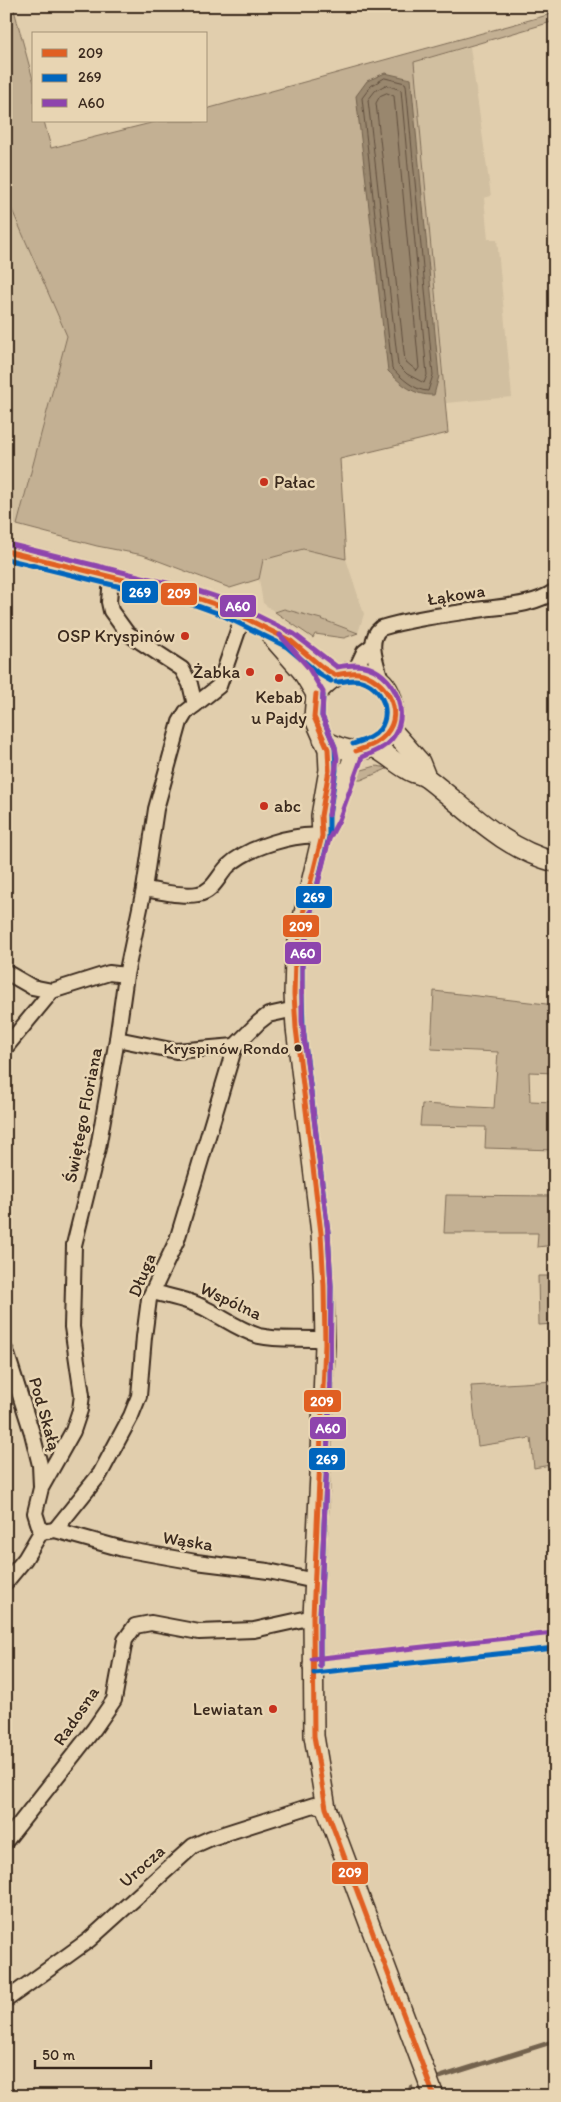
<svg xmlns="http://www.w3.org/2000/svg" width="561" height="2102" font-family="Itim,sans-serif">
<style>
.built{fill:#d1bfa0}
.green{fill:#c3b093;stroke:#7f6d58}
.water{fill:#99876e;stroke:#73624e}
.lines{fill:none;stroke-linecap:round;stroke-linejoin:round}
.shore{stroke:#614f3e;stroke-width:1}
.stream{stroke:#73624e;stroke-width:4.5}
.street-casing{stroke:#3b2a1e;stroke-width:18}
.secondary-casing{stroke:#3b2a1e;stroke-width:22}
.street{stroke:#e8d5b3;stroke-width:14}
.secondary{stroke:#e8d5b3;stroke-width:19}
.bus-1-casing{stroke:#e8d5b3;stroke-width:9}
.bus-2-casing{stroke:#e8d5b3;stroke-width:9}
.bus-3-casing{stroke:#e8d5b3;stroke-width:9}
.bus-1{stroke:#e05f22;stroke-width:5}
.bus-2{stroke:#0065bd;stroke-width:5}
.bus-3{stroke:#8e44ad;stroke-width:5}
.poi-dot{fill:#c8321e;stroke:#e8d5b3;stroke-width:2}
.bus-dot{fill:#3b2a1e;stroke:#e8d5b3;stroke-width:2}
.labels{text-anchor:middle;stroke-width:5;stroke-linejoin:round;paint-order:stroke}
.bus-label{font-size:17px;fill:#3b2a1e;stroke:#e8d5b3;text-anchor:end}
.poi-label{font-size:18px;fill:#3b2a1e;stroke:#e8d5b3;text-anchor:end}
.street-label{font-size:18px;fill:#3b2a1e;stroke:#e8d5b3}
.line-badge{stroke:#e8d5b3;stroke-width:2}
.badge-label{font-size:14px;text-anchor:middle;font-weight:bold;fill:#fff}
</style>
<rect width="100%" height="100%" fill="#e1cead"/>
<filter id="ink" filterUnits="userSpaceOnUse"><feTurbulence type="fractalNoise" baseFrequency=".02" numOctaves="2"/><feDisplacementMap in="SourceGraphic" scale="10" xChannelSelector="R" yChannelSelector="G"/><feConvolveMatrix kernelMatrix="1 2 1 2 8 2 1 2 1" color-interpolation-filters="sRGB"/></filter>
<g filter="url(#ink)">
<g class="built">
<polygon points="470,47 491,196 484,198 488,239 497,239 512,397 446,403 414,62"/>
<polygon points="6,196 67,336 17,525 6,522"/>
<polygon points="303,549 346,559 364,614 358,633 321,619 284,609 275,612 263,603 259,579 263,560"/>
</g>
<g class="green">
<polygon points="6,6 13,6 34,83 34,121 44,121 51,148 159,121 206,121 206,109 555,13 555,21 414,62 448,433 340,459 346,559 303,549 263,560 259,579 230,588 143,555 97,546 17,525 67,336 6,196"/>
<polygon points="284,609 321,619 358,633 344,638 315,634 313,638 275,612"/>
<polygon points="376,766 389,768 361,780 352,780 362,770"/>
<polygon points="434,991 555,1005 555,1073 529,1072 530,1101 555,1102 555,1150 485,1148 486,1127 420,1126 422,1104 494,1108 498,1052 431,1049"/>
<polygon points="446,1195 555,1196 555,1245 537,1247 538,1233 444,1233"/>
<polygon points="555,1276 555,1324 539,1325 538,1276"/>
<polygon points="555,1381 555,1464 534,1468 531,1438 478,1446 471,1386"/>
</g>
<path class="water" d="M 385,73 L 411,79 L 439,376 L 434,395 C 414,396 401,384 388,371 L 356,96 L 367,81 Z"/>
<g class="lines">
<g class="shore">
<path d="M 385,78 L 405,83 L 406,85 L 433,375 L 428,391 C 415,391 400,377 392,368 L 362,98 L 371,86 Z"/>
<polygon points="386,85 401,90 427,375 424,383 407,374 398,365 368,100 375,91"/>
<polygon points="387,93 394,96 419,368 417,371 405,361 376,103 380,96"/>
</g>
<g class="stream">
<polyline points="440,2077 555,2041"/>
<polyline points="410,2092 411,2087"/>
</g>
<g class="street-casing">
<g id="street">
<polyline points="111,577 109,602 111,611 127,633 182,669 190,684 195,705"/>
<polyline points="355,671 364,652 372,646"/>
<path d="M 382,683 C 378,667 365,640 381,628 C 414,618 450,614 484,609 C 509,606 534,605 555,591"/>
<path d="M 144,889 C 160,891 181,897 198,894 C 213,892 218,876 228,866 C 248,847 295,833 322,836"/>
<polyline points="6,972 32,987 52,991"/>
<polyline points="117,1039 176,1051 235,1046"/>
<polyline points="6,1047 52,991 109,973 126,975"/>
<path d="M 153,1292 C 171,1297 191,1300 208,1310 C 225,1319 240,1330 259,1336 C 281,1341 303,1337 325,1340"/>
<polyline points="6,1351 32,1433 40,1465 41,1486"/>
<polyline points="55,1530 100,1474 131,1416 139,1396 144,1337 149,1299 177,1240 235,1046 259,1022 268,1015 295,1009"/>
<polyline points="41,1532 35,1513 41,1488 73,1431 80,1410 82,1395 72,1327 74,1245 98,1148 117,1039 126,975 144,889 156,809 180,722 186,712 219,686 243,616"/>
<polyline points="6,1582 25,1559 41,1532 55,1530 123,1549 196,1562 268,1571 315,1581"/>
<polyline points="6,1841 94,1729 114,1700 125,1640 135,1626 151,1623 199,1632 254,1630 313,1617"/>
<polyline points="6,2000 89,1940 193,1846 211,1838 314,1805 326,1808"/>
</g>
</g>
<g class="secondary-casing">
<g id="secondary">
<polyline points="6,551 197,598 223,607 291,641 323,668 335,675"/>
<polyline points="273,638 302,671 316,694"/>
<polyline points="390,728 420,762 426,777"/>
<path d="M 323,739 C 391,784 420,683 362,672 C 342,669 329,679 316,694 L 314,717 L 328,749 L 329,770 L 321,816 L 322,836 L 300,930 L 295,959 L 294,994 L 296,1028 L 321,1233 L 324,1286 L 325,1344 L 321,1454 L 313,1617 L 314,1736 L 326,1808 L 434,2096"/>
<path d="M 373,747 C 386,753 395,763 408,770 C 414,774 422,774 428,779 C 470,811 502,848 555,862"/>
<polyline points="329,822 356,751"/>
<polyline points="313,1666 555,1640"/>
</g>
</g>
<use href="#street" class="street"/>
<use href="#secondary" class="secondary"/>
<g class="bus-1-casing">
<g id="bus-1">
<polyline points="6,551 197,598 223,607 291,641 323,668 335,675"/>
<path d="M 335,675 C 342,674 351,672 358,673 C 384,677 406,711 386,734 C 377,744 368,747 356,751"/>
<polyline points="316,694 314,717 328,749 329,770 321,816 322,836 304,909 295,959 294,994 296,1028 321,1233 324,1286 325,1344 313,1617 314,1736 326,1808 434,2096"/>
</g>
</g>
<g class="bus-2-casing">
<g id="bus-2">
<polyline points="6,559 195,605 220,614 287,647 319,674 331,681"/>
<path d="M 336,682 C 342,682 349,680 355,680 C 378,681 394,710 380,729 C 373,738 364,740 353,744"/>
<polyline points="320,1666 320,1617 330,1390 331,1286 328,1232 303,1027 302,994 302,960 311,911 329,837 329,816 336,770 335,747 322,716 323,695"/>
<polyline points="314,1673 555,1648"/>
</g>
</g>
<g class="bus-3-casing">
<g id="bus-3">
<path d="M 8,544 L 199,591 L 226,600 L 294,634 L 337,667 C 343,666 350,665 356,665 C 390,666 412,708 394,736 C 386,748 374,752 362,757 L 339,820 L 329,839 L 311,911 L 302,960 L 302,1021 L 328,1232 L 331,1286 L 330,1390 L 320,1617 L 320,1666"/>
<polyline points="280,635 308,667 323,692 322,716 335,747 337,758 329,815"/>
<polyline points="312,1659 554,1633"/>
</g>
</g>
<use href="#bus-1" class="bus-1"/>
<use href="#bus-2" class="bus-2"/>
<use href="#bus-3" class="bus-3"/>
</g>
</g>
<g class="poi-dot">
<circle cx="264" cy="482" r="5"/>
<circle cx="185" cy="636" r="5"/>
<circle cx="250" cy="672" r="5"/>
<circle cx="279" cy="678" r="5"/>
<circle cx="264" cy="806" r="5"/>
<circle cx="273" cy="1709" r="5"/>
</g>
<circle class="bus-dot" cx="298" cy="1048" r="4.5"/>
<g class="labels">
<g class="bus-label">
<text x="289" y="1054">Kryspinów Rondo</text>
</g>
<g class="poi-label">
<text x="274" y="488" text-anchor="start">Pałac</text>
<text x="175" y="642">OSP Kryspinów</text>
<text x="240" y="678">Żabka</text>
<text x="279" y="703" text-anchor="middle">Kebab<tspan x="279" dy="21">u Pajdy</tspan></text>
<text x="274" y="812" text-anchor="start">abc</text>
<text x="263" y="1715">Lewiatan</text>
</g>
<g class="street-label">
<text transform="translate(456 595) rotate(-9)" y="6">Łąkowa</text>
<text transform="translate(83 1115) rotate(-79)" y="6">Świętego Floriana</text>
<text transform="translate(142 1275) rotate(-68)" y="6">Długa</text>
<text transform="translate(231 1301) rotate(25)" y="6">Wspólna</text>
<text transform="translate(45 1414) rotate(74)" y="6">Pod Skałą</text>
<text transform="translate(188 1541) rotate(9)" y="6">Wąska</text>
<text transform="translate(76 1716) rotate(-56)" y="6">Radosna</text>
<text transform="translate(142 1866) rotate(-42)" y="6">Urocza</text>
</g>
</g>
<g class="line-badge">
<rect x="121" y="580" width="38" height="24" rx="5" fill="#0065bd"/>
<rect x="160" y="582" width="38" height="24" rx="5" fill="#e05f22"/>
<rect x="219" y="594" width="38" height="24" rx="5" fill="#8e44ad"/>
<rect x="295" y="885" width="38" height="24" rx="5" fill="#0065bd"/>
<rect x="282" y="914" width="38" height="24" rx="5" fill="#e05f22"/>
<rect x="284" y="941" width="38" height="24" rx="5" fill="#8e44ad"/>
<rect x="303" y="1389" width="39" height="24" rx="5" fill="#e05f22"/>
<rect x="309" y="1416" width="38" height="24" rx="5" fill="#8e44ad"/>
<rect x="308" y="1447" width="38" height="24" rx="5" fill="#0065bd"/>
<rect x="331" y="1861" width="38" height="24" rx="5" fill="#e05f22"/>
</g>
<g class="badge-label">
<text x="140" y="597">269</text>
<text x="179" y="598">209</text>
<text x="238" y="611">A60</text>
<text x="314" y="902">269</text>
<text x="301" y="931">209</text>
<text x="303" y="958">A60</text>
<text x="322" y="1406">209</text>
<text x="328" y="1433">A60</text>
<text x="327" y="1464">269</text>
<text x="350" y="1877">209</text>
</g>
<rect width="561" height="2102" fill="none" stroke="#e8d5b3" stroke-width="25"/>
<rect x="12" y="12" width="536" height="2077" fill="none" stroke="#3b2a1e" stroke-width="2" filter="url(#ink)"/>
<rect x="32" y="32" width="175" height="90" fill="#e8d5b3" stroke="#a39177"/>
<rect x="42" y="49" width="25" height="8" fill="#e05f22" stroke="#a39177"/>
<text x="78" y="58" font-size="15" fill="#3b2a1e">209</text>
<rect x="42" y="74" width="25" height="8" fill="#0065bd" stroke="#a39177"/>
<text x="78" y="82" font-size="15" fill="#3b2a1e">269</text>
<rect x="42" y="99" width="25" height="8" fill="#8e44ad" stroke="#a39177"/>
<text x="78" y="108" font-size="15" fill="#3b2a1e">A60</text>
<path d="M35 2060v8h116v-8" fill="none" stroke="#3b2a1e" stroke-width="2.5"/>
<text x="42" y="2060" font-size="15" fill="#3b2a1e" stroke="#e8d5b3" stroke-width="4" paint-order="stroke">50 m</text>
</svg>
